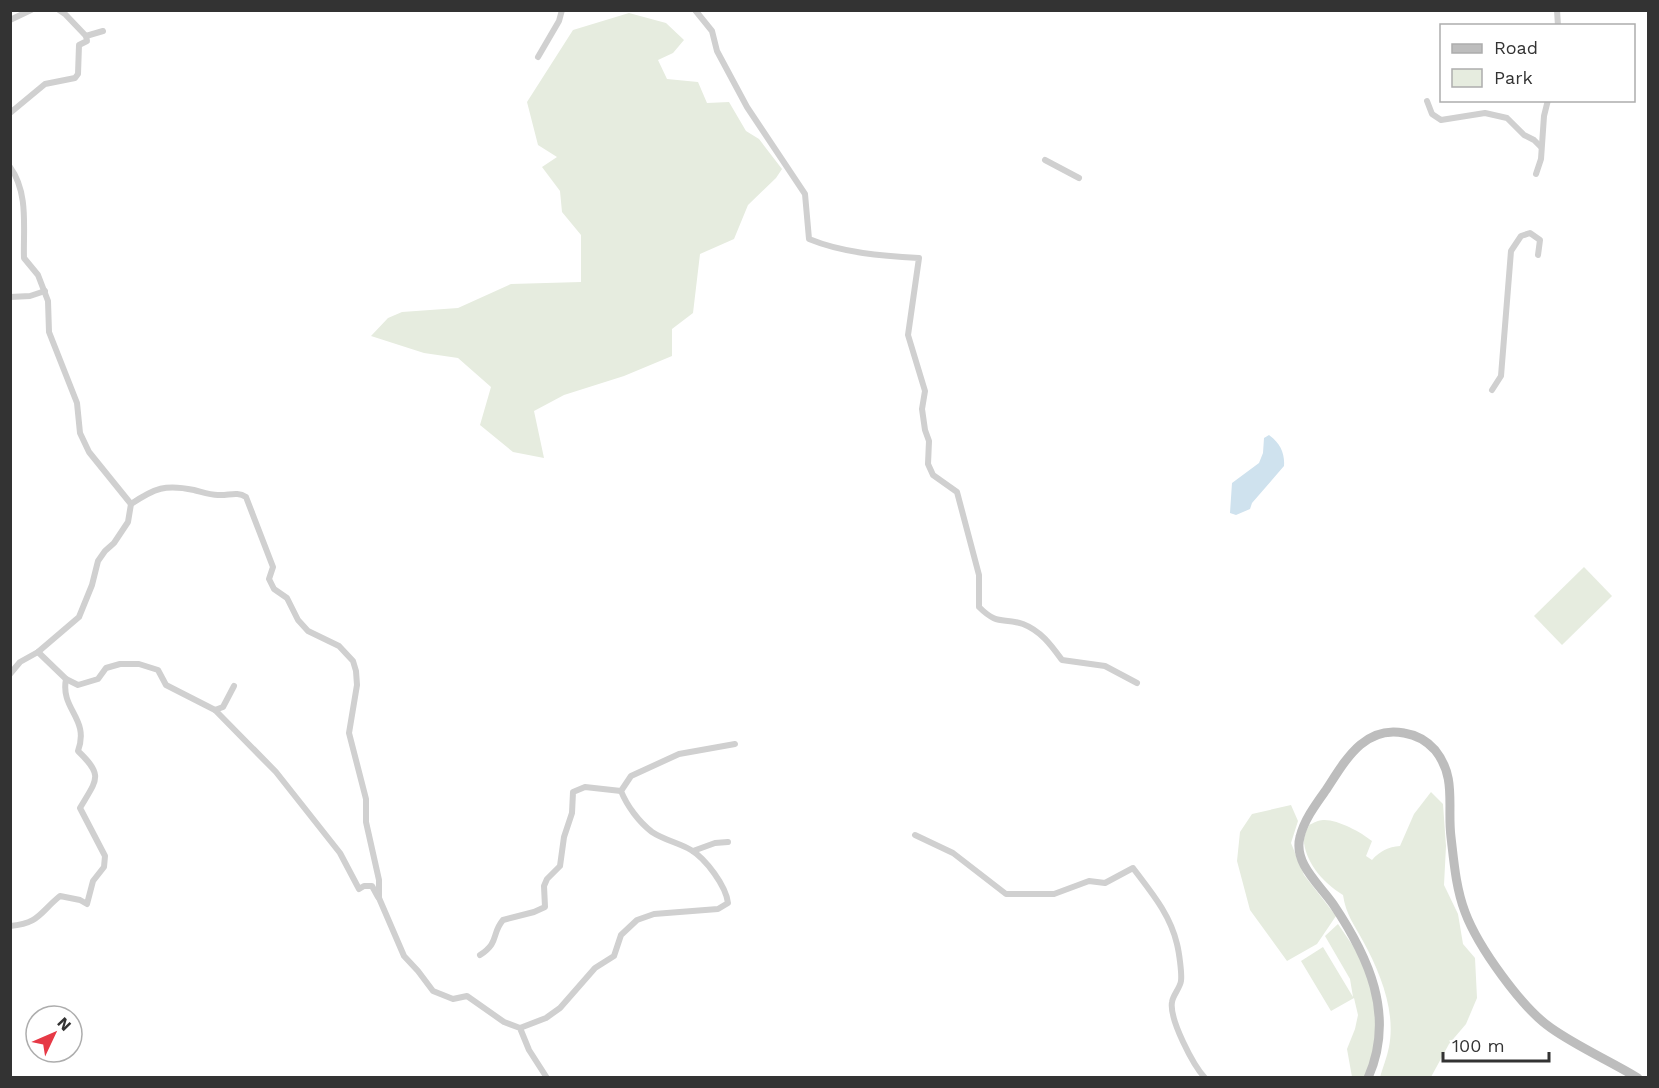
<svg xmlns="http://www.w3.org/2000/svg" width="1659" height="1088" font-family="'Work Sans',sans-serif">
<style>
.green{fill:#e6ecdf}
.water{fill:#cfe2ee}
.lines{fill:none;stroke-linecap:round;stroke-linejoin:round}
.street{stroke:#d0d0d0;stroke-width:6}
.secondary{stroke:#bdbdbd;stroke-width:9}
</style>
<rect width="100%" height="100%" fill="#fff"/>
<g class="green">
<polygon points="629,13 666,23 684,40 673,53 658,60 667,79 698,82 707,103 729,102 746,131 759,139 782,169 776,178 748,205 734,239 700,254 693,313 672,329 672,356 624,376 564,395 534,411 544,458 513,452 480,425 491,387 458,358 424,353 371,336 388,318 402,312 458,308 511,284 581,282 581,235 562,212 560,191 542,167 557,157 538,145 527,102 573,30"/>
<polygon points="1584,567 1612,596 1562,645 1534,616"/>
<path d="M 1431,792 L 1443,804 L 1446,846 L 1444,885 L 1458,914 L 1463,944 L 1475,958 L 1477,998 L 1466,1024 L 1449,1044 L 1431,1077 L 1380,1077 C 1383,1067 1387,1057 1389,1047 C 1396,1011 1380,972 1363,941 C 1354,924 1346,915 1343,895 C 1325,884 1307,865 1304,843 C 1303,837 1307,830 1309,825 C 1313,823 1319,820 1323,820 C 1337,819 1361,832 1372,841 L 1366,856 L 1372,860 C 1380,851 1388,847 1400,846 L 1414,814 Z"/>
<polygon points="1291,805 1298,821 1291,843 1304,875 1336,916 1317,944 1287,961 1250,910 1237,861 1240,832 1252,814"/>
<polygon points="1338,924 1353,946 1366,970 1382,1022 1368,1077 1352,1077 1347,1049 1355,1029 1358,1015 1354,998 1331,1011 1301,961 1323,947 1353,997 1350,979 1325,936"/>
</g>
<path class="water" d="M 1269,435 C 1280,443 1285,453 1284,466 L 1252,503 L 1250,509 L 1236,515 L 1230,513 L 1232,483 L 1259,463 L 1263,453 L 1264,438 Z"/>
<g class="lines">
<g class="street">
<polyline points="59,10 65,14 86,36 103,31"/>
<path d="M 695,10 L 712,31 L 717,51 L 747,107 L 805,194 L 809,239 C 843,253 882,256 919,258 L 908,335 L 925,391 L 922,409 L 925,430 L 929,441 L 928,464 L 933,475 L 957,492 L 979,575 L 979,607 C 998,626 1002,617 1023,624 C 1041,631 1051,645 1062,660 L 1105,666 L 1137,683"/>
<polyline points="1557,10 1558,26"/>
<polyline points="10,20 31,10"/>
<polyline points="538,57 559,21 562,10"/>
<polyline points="1427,101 1432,114 1441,120 1485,113 1507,118 1524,135 1534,140 1541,147"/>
<polyline points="10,113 45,84 75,78 78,74 79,45 87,41 86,36"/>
<polyline points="1045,160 1079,178"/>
<path d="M 10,167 C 29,193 23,229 24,258 L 38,275 L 48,301 L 49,332 L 77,403 L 80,433 L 89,452 L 131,504 L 128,522 L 114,543 L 105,551 L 98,561 L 92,585 L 79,617 L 38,652 L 20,662 L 10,674"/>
<polyline points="1536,174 1541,159 1544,116 1548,100"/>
<polyline points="10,297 30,296 45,291"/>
<polyline points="1492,390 1501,376 1511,251 1521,236 1530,233 1540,240 1538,255"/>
<path d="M 131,504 C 155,488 165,484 194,490 C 202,492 210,495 218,495 C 228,496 237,491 246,497 L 273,567 L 269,579 L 274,589 L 287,598 L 298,620 L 308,631 L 339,646 L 353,661 L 356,671 L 357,685 L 349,733 L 366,799 L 366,822 L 379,880 L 379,898 L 404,956 L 418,971 L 433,991 L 453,999 L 467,996 L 504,1022 L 520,1028 L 529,1050 L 547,1078"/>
<polyline points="66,679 78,685 98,679 106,668 120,664 139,664 158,670 166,685 215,710 223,707 234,686"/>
<polyline points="215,710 276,772 340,853 359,889 364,886 372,886 378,897"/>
<path d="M 915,835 L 953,853 L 1006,894 L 1054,894 L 1089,881 L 1105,883 L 1133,868 C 1151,892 1170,914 1177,944 C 1179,952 1182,973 1181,981 C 1180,988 1173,995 1172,1002 C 1169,1019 1193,1065 1205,1078"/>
<polyline points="693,851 715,843 728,842"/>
<path d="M 10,926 C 40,923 39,913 60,896 L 80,900 L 87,904 L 93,881 L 104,867 L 105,856 L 80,808 C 97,779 104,776 78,751 C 90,718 60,710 66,679 L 38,652"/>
<path d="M 480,955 C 500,942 491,934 503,920 L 534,912 L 545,907 L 544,886 L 547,879 L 560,866 L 564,837 L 572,813 L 573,792 L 585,787 L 621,791"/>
<path d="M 520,1028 L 546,1018 L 560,1008 L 595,968 L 614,956 L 621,935 L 637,920 L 654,914 L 718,909 L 728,903 C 726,886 706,859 691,850 C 679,843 664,840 652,832 C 639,822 627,806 621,791 L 631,776 L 679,754 L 735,744"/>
</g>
<path class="secondary" d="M 1368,1078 C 1396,1015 1368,956 1333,904 C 1320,885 1293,863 1300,837 C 1304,820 1316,804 1326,790 C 1345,761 1364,725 1404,733 C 1417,735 1426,740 1435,750 C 1457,777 1447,806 1451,837 C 1454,863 1456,888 1465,912 C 1478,947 1522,1008 1551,1028 C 1578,1047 1610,1061 1638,1078"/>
</g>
<rect width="1659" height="1088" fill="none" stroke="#333333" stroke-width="24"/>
<rect x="1440" y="24" width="195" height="78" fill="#ffffff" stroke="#adadad" stroke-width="1.5"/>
<rect x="1452" y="44" width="30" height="9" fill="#bdbdbd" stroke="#adadad" stroke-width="1.5"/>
<text x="1494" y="54" font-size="18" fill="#333333">Road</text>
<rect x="1452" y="69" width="30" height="18" fill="#e6ecdf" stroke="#adadad" stroke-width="1.5"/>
<text x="1494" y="84" font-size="18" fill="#333333">Park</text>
<g transform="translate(54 1034) rotate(46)"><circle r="28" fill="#ffffff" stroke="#adadad" stroke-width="1.5"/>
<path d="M0-4.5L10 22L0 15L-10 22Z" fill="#e63946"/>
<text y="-9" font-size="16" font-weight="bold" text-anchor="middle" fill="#333333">N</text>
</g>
<path d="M1443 1052v9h106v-9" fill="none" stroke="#333333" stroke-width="3"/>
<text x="1452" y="1052" font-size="18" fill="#333333" stroke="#ffffff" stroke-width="4.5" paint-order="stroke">100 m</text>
</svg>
